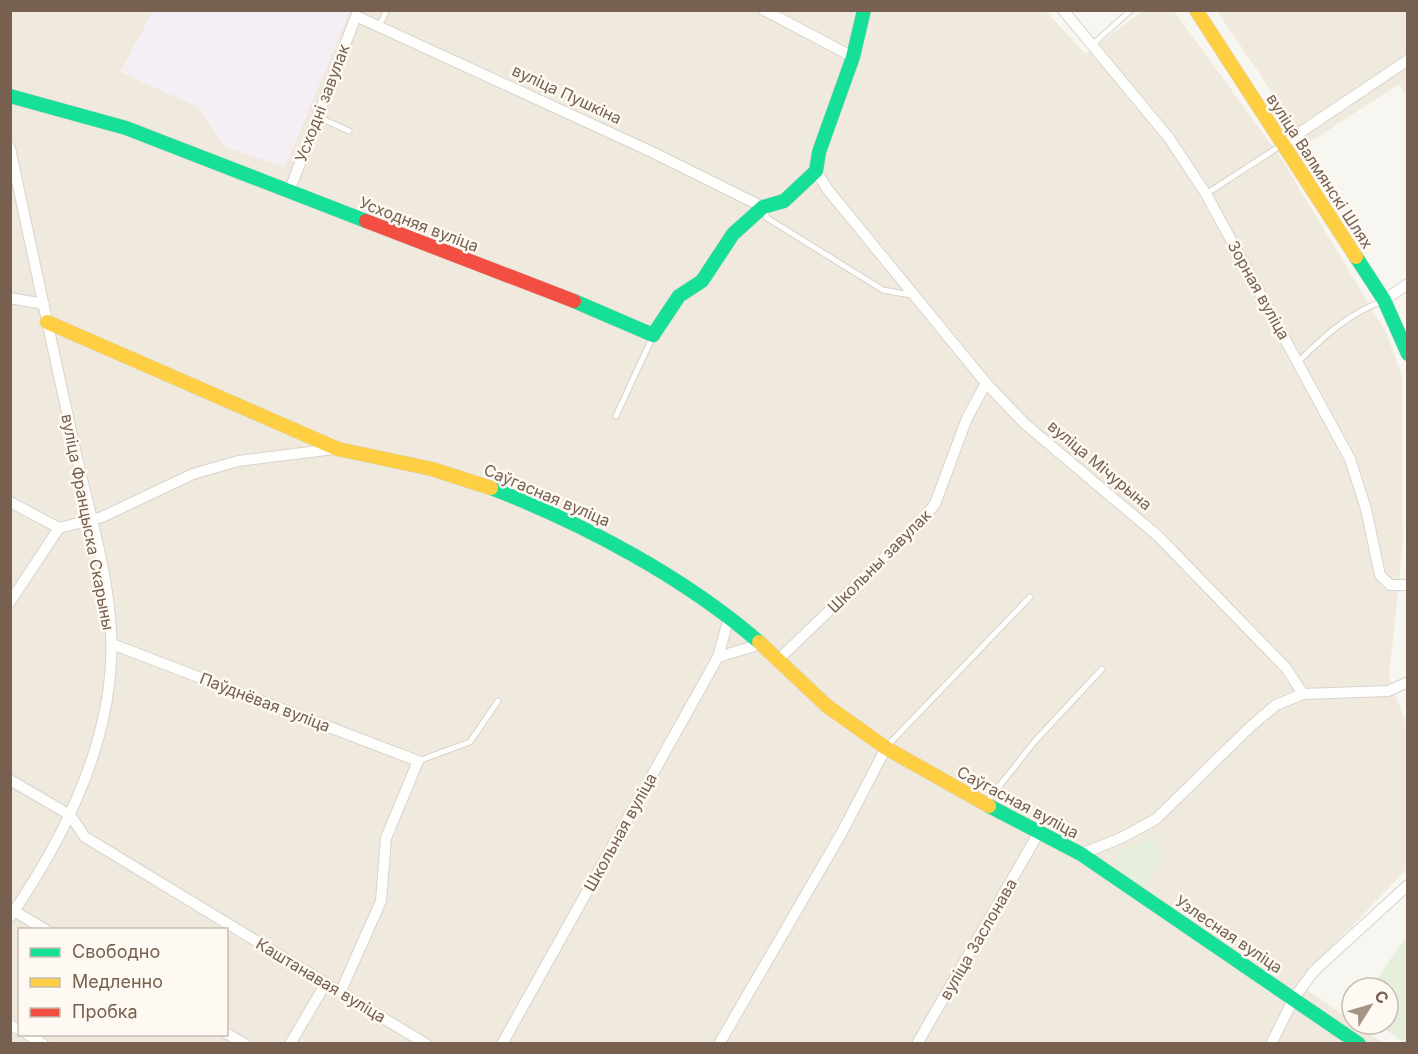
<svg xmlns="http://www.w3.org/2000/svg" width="1418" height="1054" font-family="Inter,sans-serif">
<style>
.residential{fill:#f0e9de;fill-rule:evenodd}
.education{fill:#f6eef5}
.green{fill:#e5efdb}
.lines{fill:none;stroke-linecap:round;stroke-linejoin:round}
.lane-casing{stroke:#d8d3cd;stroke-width:7}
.street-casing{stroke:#d8d3cd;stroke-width:12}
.fast-casing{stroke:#d8d3cd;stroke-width:15}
.slow-casing{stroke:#d8d3cd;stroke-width:15}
.jam-casing{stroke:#d8d3cd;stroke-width:15}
.lane{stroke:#fefefd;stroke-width:5}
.street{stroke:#fefefd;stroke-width:10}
.fast{stroke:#16e098;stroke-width:14}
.slow{stroke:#ffcf43;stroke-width:14}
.jam{stroke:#f24e42;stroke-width:14}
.labels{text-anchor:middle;stroke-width:5;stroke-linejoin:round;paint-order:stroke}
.street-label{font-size:16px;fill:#77604f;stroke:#fefaf3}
</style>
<rect width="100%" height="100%" fill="#f8f6f0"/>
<g class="residential">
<path d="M 1045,10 L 1085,54 L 1143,11 L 1174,11 L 1283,161 L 1387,334 L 1402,377 L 1403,542 L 1389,677 L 1407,727 L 1407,869 L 1297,983 L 1352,1021 L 1352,1024 L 1384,1043 L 11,1043 L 10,11 ZM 20,930 L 226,930 L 226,1034 L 20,1034 Z"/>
<polygon points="1217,11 1407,11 1407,97 1399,84 1307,144"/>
</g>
<polygon class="education" points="153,11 350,11 285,167 225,147 198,107 120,72"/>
<g class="green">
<polygon points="1156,836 1161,856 1144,886 1113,866 1120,851"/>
<polygon points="1407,935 1408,1043 1406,1044 1378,1024 1388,1024 1388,988 1371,988"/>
</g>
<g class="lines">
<g class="lane-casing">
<g id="lane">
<polyline points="379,26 387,10"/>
<polyline points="1092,45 1131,10"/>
<polyline points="318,117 349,131"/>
<polyline points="1206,194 1280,146"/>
<polyline points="764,210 767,218 883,290 911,295"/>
<path d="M 1298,362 C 1323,337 1349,313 1383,301"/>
<polyline points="616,416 653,336"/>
<polyline points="887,746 1030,597"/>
<polyline points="418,761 470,742 498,701"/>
<polyline points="986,803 1035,741 1102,669"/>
</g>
</g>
<g class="street-casing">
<g id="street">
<polyline points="764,10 853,57"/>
<polyline points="1063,10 1169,138 1206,194 1350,459 1366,509 1380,575 1390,585 1408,585"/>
<polyline points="1283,144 1408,60"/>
<path d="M 10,148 C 32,251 54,355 77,458 C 92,523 115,595 111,663 C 106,753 61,843 10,917"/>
<polyline points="816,171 828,190 986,383 1024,423 1158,536 1286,668 1303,694"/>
<polyline points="289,192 356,16 652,152 763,207"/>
<polyline points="10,298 44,304"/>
<polyline points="1384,300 1408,284"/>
<polyline points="10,502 59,528"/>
<polyline points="10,602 59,528 102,517 193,474 238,461 334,449"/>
<polyline points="112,644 418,761 386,838 381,901 341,991"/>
<polyline points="718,657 761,644"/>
<polyline points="779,659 915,528 935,504 967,418 986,383"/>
<polyline points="10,780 70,815 85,837 426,1044"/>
<polyline points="1081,854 1121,838 1156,819 1250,727 1276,705 1303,694 1388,691 1408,682"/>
<polyline points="14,911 46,930"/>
<polyline points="10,1025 20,1030"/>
<polyline points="226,1033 245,1044"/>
<polyline points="27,1034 43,1044"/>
<polyline points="290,1044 326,983"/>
<polyline points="502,1044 718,657 729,617"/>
<polyline points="719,1044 841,834 886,748"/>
<polyline points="917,1044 1038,834"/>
<polyline points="1271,1044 1294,998 1314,971 1408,885"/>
</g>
</g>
<g class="fast-casing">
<g id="fast">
<polyline points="10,96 126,128 366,221"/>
<polyline points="1356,257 1384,300 1408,354"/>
<polyline points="574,301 653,335 679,296 702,281 733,234 763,207 784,201 816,171 819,152 853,57 864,10"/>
<path d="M 491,488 C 584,524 684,577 759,642"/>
<polyline points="989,806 1081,854 1359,1044"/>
</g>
</g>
<g class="slow-casing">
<g id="slow">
<polyline points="1196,10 1356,257"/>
<polyline points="47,322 338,449 432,469 491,488"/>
<polyline points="759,642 827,706 886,748 989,806"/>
</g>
</g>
<g class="jam-casing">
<polyline id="jam" points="366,221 574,301"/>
</g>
<use href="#lane" class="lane"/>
<use href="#street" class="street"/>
<use href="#fast" class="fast"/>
<use href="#slow" class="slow"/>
<use href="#jam" class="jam"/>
</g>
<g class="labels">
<g class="street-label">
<text transform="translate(567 94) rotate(25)" y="6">вуліца Пушкіна</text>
<text transform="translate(322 103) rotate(-69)" y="6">Усходні завулак</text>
<text transform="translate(1320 171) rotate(57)" y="6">вуліца Валмянскі Шлях</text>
<text transform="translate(419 224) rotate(21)" y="6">Усходняя вуліца</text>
<text transform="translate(1259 290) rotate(61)" y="6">Зорная вуліца</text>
<text transform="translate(1100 465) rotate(40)" y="6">вуліца Мічурына</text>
<text transform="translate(547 495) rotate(23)" y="6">Саўгасная вуліца</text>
<text transform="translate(88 522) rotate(79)" y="6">вуліца Францыска Скарыны</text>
<text transform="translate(879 561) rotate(-45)" y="6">Школьны завулак</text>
<text transform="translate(265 702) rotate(21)" y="6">Паўднёвая вуліца</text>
<text transform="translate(1018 802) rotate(28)" y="6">Саўгасная вуліца</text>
<text transform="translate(620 832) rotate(-61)" y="6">Школьная вуліца</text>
<text transform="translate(1229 934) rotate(34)" y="6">Узлесная вуліца</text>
<text transform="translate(978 939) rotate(-60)" y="6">вуліца Заслонава</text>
<text transform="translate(321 980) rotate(31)" y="6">Каштанавая вуліца</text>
</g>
</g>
<rect width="1418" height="1054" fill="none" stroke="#77604f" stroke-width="24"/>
<rect x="18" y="928" width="210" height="108" fill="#fefaf3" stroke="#c8bcb1" stroke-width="1.5"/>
<rect x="30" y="948" width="30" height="9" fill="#16e098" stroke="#c8bcb1" stroke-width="1.5"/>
<text x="72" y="958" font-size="18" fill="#77604f">Свободно</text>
<rect x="30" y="978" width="30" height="9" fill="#ffcf43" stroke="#c8bcb1" stroke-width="1.5"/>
<text x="72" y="988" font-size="18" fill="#77604f">Медленно</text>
<rect x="30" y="1008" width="30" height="9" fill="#f24e42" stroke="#c8bcb1" stroke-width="1.5"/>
<text x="72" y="1018" font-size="18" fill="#77604f">Пробка</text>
<g transform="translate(1370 1006) rotate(53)"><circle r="28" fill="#fefaf3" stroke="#c8bcb1" stroke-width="1.5"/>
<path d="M0-4.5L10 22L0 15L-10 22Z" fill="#a49487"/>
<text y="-9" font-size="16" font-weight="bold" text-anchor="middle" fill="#77604f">С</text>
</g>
</svg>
